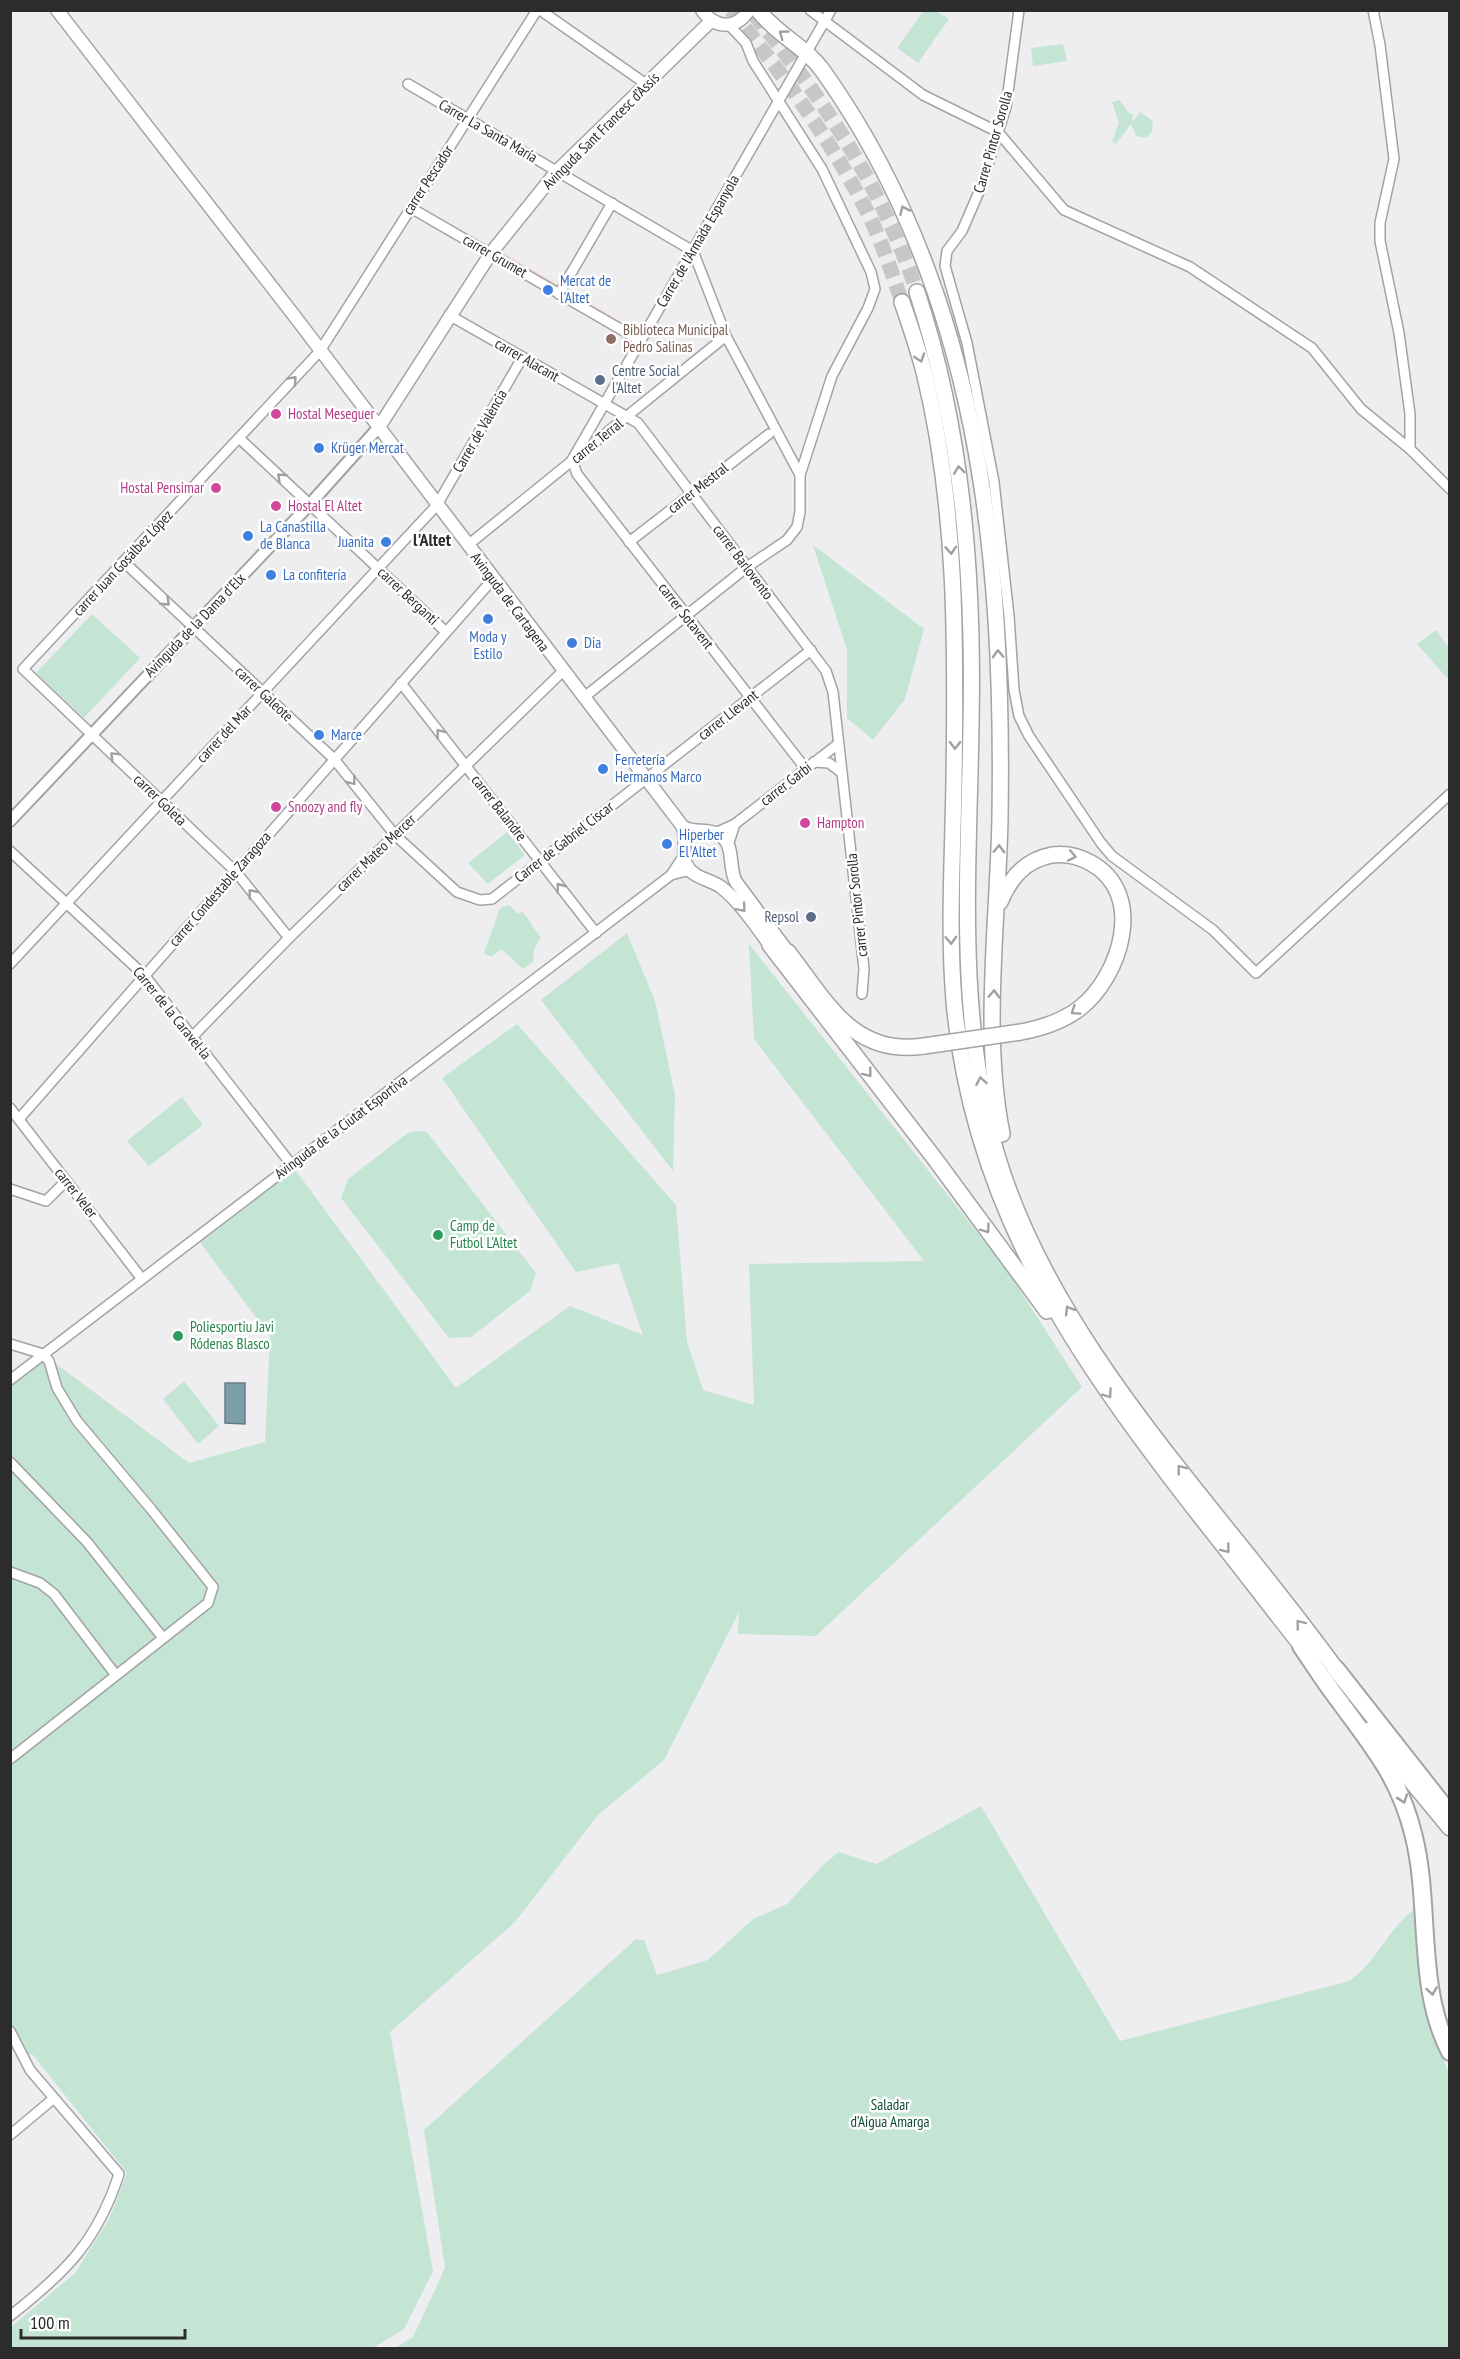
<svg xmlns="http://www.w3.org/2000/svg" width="1460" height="2359" font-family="'PT Sans Narrow',sans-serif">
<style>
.commercial{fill:#f8dddd}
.green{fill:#c4e5d4}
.water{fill:#7d9faa;stroke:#657c84;stroke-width:1.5}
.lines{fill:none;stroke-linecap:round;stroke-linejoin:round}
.trunk-tunnel{stroke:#c7c7c9;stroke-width:15;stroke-dasharray:15 8;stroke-linecap:butt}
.minor-casing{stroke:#a3a3a5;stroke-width:12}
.tertiary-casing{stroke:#a3a3a5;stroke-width:14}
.secondary-casing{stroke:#a3a3a5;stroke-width:15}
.trunk-casing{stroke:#a3a3a5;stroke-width:18}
.motorway-casing{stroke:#a3a3a5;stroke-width:20}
.minor{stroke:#fff;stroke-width:9}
.tertiary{stroke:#fff;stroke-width:10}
.secondary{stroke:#fff;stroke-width:12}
.trunk{stroke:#fff;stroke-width:15}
.motorway{stroke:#fff;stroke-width:16}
.trunk-bridge-casing{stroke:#a3a3a5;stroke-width:18;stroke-linecap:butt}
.trunk-bridge{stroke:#fff;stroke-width:15}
.oneway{stroke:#a0a0a0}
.shop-dot{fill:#3f7fe0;stroke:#fff;stroke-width:2}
.education-dot{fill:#8d6e63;stroke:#fff;stroke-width:2}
.service-dot{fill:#5c6f8a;stroke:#fff;stroke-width:2}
.hotel-dot{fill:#d1479c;stroke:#fff;stroke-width:2}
.leisure-dot{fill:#2e9e5b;stroke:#fff;stroke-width:2}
.labels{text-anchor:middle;stroke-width:5;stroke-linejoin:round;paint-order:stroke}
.street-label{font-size:15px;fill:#2c2c2d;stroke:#fff}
.shop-label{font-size:15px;fill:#366cbe;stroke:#fff;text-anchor:start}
.education-label{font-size:15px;fill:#785e54;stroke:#fff;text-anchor:start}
.service-label{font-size:15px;fill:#4e5e75;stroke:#fff;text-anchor:start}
.hotel-label{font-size:15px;fill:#b23c85;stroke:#fff;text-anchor:start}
.leisure-label{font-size:15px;fill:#27864d;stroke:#fff;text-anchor:start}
.park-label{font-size:15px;fill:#0e4a34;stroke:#fff}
.quarter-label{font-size:18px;font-weight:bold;fill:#2c2c2d;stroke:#fff}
</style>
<rect width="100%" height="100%" fill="#eeeef0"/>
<polygon class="commercial" points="503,252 641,333 635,343 497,262"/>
<g class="green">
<polygon points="924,10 936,11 949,19 918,63 897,48"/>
<polygon points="1063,44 1067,61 1033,66 1031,48"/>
<polygon points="1120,100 1128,112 1133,115 1132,122 1140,112 1153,121 1152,131 1146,138 1136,136 1131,124 1116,144 1112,141 1119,123 1112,102"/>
<polygon points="813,545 924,629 905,699 873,740 847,718 847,650"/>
<polygon points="92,614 140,658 84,718 36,673"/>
<polygon points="1436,630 1449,648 1449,676 1447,678 1417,644"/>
<polygon points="507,832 525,855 488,884 468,863"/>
<polygon points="509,905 517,913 523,912 541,938 534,949 533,962 523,969 501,949 491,957 484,953 500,908"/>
<polygon points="627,933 655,1001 675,1095 673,1171 541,1000"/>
<polygon points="749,944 1007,1270 1082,1387 816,1636 738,1634 739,1612 664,1760 598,1815 515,1922 390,2032 433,2271 404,2329 373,2348 11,2348 10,2328 75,2273 109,2219 127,2173 33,2055 11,2050 11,1380 43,1354 189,1463 265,1442 270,1336 196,1237 291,1164 456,1388 570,1306 643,1335 618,1263 576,1272 442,1078 517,1024 676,1205 687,1342 703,1390 754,1405 749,1264 924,1261 754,1039"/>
<polygon points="182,1097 203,1125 149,1166 127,1141"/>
<polygon points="418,1131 427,1132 536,1273 530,1291 471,1337 449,1338 341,1198 348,1179 408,1133"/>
<polygon points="184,1381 219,1426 198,1444 163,1399"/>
<path d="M 981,1806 L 1120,2041 L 1349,1981 C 1378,1962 1389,1925 1418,1907 L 1428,2019 L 1449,2074 L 1449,2348 L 395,2348 L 413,2337 L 445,2268 L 424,2130 L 636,1939 L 644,1940 L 657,1975 L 708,1960 L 753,1919 L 787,1904 L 825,1863 L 839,1852 L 876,1864 Z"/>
</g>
<polygon class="water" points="225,1383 245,1383 245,1424 225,1423"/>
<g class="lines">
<g class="trunk-tunnel">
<path d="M 731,10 C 779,69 826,133 861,200 C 879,232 890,268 902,302"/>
<path d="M 754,14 C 824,100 882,186 917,292"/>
</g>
<g class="minor-casing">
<g id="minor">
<polyline points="540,10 646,84"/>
<polyline points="810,10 923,95 998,132 1064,210 1190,267 1312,348 1361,409 1410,449"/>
<polyline points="1019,10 1006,107 981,187 962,231 947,251 945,266 967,343 994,482 1009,616 1014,690 1019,716 1029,736 1101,843 1112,856 1213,930 1256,973 1450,794"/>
<polyline points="1373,10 1380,45 1394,159 1380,223 1380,241 1399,333 1410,414 1410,449 1450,489"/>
<polyline points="408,84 693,251 726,336 800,475"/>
<polyline points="411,208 641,341"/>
<polyline points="559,294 612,203"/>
<polyline points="449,315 638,423 826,671 833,692 864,969 862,994"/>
<polyline points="239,438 446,632"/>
<polyline points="629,542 769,434"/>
<polyline points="468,545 726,336"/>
<polyline points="124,562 334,759 395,835 457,892 480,900 492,899 811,650"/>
<polyline points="401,683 596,933"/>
<polyline points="583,698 747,567 787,540 797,527 800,512 800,475 832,376 868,308 875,289 871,272 822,169 753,61 746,43 729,25"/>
<polyline points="814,762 829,763 842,773"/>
<polyline points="805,768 577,474 572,460 831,10"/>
<polyline points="735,824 838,744"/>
<polyline points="715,833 735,824 728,845"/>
<polyline points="10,851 145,976 291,1164"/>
<polyline points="684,855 671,875 687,871 694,874"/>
<polyline points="289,938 236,872 23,669 320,351 537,10"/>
<polyline points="10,964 437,505 522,358"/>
<polyline points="192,1037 289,938 563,671"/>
<polyline points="10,1108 142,1279"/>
<polyline points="19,1119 493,579"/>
<polyline points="10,1189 46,1201 66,1181"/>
<polyline points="10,1344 43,1354 49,1361 57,1388 77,1421 151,1509 213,1587 208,1603 10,1759"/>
<polyline points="10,1380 671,875"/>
<polyline points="10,1462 87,1542 163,1638"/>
<polyline points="10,1572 40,1583 54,1594 115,1674"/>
<path d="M 10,2031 L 30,2070 L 119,2174 C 97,2242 65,2273 10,2316"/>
<polyline points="10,2135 53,2099"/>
</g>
</g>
<g class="tertiary-casing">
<polyline id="tertiary" points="10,821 310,504 379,427"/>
</g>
<g class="secondary-casing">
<g id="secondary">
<path d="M 57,10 L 296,318 L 683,827 C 687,841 682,855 686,864 C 692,878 710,879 721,887 C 741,903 755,925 770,945"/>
<path d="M 702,10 C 715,29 736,30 749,10"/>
<polyline points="379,427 491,253 557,171 711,21"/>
<path d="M 683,827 C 694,833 704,829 715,833 C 737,840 727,866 736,882 L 788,952"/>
</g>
</g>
<g class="trunk-casing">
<g id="trunk">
<path d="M 758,10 C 777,35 805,46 823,71 C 980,292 1004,556 1000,818 C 998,921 982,1033 1002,1134"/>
<path d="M 917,292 C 963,432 974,577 971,724 C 969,866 956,1014 996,1152 C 1054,1351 1226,1513 1343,1679"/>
<path d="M 902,302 C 910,325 918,349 924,372 C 957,506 956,644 954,781 C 953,854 948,928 954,1001 C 972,1208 1077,1358 1200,1516 C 1237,1562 1272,1609 1309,1655"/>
<path d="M 1000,902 C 1010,878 1025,860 1052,855 C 1066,853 1079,856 1091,863 C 1147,894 1120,977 1080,1008 C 1062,1022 1042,1028 1021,1032"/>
<polyline points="770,945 935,1159 1047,1311"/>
<path d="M 788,952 C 826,1001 853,1057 924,1046"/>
<polyline points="1369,1730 1450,1828"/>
</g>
</g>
<g class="motorway-casing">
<g id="motorway">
<path d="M 1301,1646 C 1314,1665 1326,1684 1340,1702 C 1374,1749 1400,1778 1414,1837 C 1431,1906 1416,1987 1450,2052"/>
<polyline points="1336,1669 1450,1814"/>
</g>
</g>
<use href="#minor" class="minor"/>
<use href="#tertiary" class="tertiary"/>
<use href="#secondary" class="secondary"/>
<use href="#trunk" class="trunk"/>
<use href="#motorway" class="motorway"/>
<g class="trunk-bridge-casing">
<polyline id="trunk-bridge" points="924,1046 1021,1032"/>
</g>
<use href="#trunk-bridge" class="trunk-bridge"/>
</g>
<defs><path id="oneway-chevron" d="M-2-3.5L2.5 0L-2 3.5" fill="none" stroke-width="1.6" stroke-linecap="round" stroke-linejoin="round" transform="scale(1.5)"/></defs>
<g class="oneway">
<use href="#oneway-chevron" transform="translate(783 34) rotate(-144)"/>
<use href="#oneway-chevron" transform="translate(904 210) rotate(-114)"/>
<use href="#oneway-chevron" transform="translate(920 358) rotate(72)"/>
<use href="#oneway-chevron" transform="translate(293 380) rotate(-47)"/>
<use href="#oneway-chevron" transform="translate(959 470) rotate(-97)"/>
<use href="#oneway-chevron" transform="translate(281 477) rotate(-137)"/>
<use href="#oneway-chevron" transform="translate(951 550) rotate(86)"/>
<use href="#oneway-chevron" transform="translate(166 602) rotate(43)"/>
<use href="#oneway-chevron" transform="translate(998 654) rotate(-92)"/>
<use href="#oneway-chevron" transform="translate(440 733) rotate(-128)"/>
<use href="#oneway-chevron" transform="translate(955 745) rotate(91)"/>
<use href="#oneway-chevron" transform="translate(114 756) rotate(-136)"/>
<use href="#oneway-chevron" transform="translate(352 781) rotate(51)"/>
<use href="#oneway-chevron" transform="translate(999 849) rotate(-88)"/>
<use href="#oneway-chevron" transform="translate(1072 856) rotate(11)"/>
<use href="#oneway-chevron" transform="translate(560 887) rotate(-127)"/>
<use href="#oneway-chevron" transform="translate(252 893) rotate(-129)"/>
<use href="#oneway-chevron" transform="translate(742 908) rotate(50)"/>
<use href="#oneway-chevron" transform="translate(951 940) rotate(88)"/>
<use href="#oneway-chevron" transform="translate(994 994) rotate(-88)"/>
<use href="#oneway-chevron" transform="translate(1075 1011) rotate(145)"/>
<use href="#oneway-chevron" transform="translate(868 1073) rotate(52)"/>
<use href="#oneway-chevron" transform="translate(981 1081) rotate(-100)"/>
<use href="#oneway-chevron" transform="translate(986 1229) rotate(54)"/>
<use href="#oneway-chevron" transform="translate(1069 1310) rotate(-121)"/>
<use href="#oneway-chevron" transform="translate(1108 1394) rotate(55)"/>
<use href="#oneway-chevron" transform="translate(1181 1469) rotate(-128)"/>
<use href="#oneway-chevron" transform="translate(1226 1549) rotate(52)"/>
<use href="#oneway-chevron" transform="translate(1300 1624) rotate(-128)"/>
<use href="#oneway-chevron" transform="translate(1403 1799) rotate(71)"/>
<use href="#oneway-chevron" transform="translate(1432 1991) rotate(81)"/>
</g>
<g class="shop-dot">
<circle cx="548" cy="290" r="6"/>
<circle cx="319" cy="448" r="6"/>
<circle cx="248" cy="536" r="6"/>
<circle cx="386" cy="542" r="6"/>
<circle cx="271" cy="575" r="6"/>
<circle cx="488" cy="619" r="6"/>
<circle cx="572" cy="643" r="6"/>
<circle cx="319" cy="735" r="6"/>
<circle cx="603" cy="769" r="6"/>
<circle cx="667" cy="844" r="6"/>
</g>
<circle class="education-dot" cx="611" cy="339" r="6"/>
<g class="service-dot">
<circle cx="600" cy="380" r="6"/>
<circle cx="811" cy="917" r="6"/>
</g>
<g class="hotel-dot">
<circle cx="276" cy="414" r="6"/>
<circle cx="216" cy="488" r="6"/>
<circle cx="276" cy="506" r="6"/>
<circle cx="276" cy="807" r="6"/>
<circle cx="805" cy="823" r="6"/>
</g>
<g class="leisure-dot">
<circle cx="438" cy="1235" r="6"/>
<circle cx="178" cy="1336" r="6"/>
</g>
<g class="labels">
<g class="street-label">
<text transform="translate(488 131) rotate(30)" y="5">Carrer La Santa María</text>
<text transform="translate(601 131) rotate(-45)" y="5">Avinguda Sant Francesc d’Assís</text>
<text transform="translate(993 142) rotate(-74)" y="5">Carrer Pintor Sorolla</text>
<text transform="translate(428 180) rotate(-57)" y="5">carrer Pescador</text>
<text transform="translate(698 241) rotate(-60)" y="5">Carrer de l'Armada Espanyola</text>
<text transform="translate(495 256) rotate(30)" y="5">carrer Grumet</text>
<text transform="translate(527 360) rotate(30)" y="5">carrer Alacant</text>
<text transform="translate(480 431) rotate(-60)" y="5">Carrer de València</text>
<text transform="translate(597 441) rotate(-39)" y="5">carrer Terral</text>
<text transform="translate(698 488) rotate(-38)" y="5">carrer Mestral</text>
<text transform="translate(743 562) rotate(53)" y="5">carrer Barlovento</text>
<text transform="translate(123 563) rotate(-47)" y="5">carrer Juan Gosálbez López</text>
<text transform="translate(408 596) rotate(43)" y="5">carrer Bergantí</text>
<text transform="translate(510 602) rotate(53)" y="5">Avinguda de Cartagena</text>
<text transform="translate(686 616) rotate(52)" y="5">carrer Sotavent</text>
<text transform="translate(195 625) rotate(-46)" y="5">Avinguda de la Dama d'Elx</text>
<text transform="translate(264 694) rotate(43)" y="5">carrer Galeote</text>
<text transform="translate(728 715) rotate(-38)" y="5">carrer Llevant</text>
<text transform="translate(224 734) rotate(-47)" y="5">carrer del Mar</text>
<text transform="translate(786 784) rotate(-38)" y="5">carrer Garbí</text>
<text transform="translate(160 800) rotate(44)" y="5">carrer Goleta</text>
<text transform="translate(499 808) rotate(52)" y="5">carrer Balandre</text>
<text transform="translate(564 842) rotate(-38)" y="5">Carrer de Gabriel Ciscar</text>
<text transform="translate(376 853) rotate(-44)" y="5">carrer Mateo Mercer</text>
<text transform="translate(220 889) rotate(-49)" y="5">carrer Condestable Zaragoza</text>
<text transform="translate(857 905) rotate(-96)" y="5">carrer Pintor Sorolla</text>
<text transform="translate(172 1013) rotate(51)" y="5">Carrer de la Caravel·la</text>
<text transform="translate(341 1127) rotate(-37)" y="5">Avinguda de la Ciutat Esportiva</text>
<text transform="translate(76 1193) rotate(52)" y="5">carrer Veler</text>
</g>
<g class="shop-label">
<text x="560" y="286">Mercat de<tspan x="560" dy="17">l'Altet</tspan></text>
<text x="331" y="453">Krüger Mercat</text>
<text x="260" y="532">La Canastilla<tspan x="260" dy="17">de Blanca</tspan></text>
<text x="374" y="547" text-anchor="end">Juanita</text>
<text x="283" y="580">La confitería</text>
<text x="488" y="642" text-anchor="middle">Moda y<tspan x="488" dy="17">Estilo</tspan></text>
<text x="584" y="648">Dia</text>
<text x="331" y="740">Marce</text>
<text x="615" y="765">Ferretería<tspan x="615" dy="17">Hermanos Marco</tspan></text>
<text x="679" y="840">Hiperber<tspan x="679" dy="17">El Altet</tspan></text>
</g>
<g class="education-label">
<text x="623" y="335">Biblioteca Municipal<tspan x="623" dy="17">Pedro Salinas</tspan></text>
</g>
<g class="service-label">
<text x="612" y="376">Centre Social<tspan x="612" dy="17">l'Altet</tspan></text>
<text x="799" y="922" text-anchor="end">Repsol</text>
</g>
<g class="hotel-label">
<text x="288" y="419">Hostal Meseguer</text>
<text x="204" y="493" text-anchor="end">Hostal Pensimar</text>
<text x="288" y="511">Hostal El Altet</text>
<text x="288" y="812">Snoozy and fly</text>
<text x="817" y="828">Hampton</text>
</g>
<g class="leisure-label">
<text x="450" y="1231">Camp de<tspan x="450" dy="17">Futbol L'Altet</tspan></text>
<text x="190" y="1332">Poliesportiu Javi<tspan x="190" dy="17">Ródenas Blasco</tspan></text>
</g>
<g class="park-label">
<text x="890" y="2110">Saladar<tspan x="890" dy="17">d’Aigua Amarga</tspan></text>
</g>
<g class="quarter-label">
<text x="432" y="546">l'Altet</text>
</g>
</g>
<rect width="1460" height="2359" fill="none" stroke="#2c2c2d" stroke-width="24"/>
<path d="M21 2329v9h164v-9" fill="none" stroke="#2c2c2d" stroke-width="3"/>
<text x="30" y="2329" font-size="18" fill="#2c2c2d" stroke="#ffffff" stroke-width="4.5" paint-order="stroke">100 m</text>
</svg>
